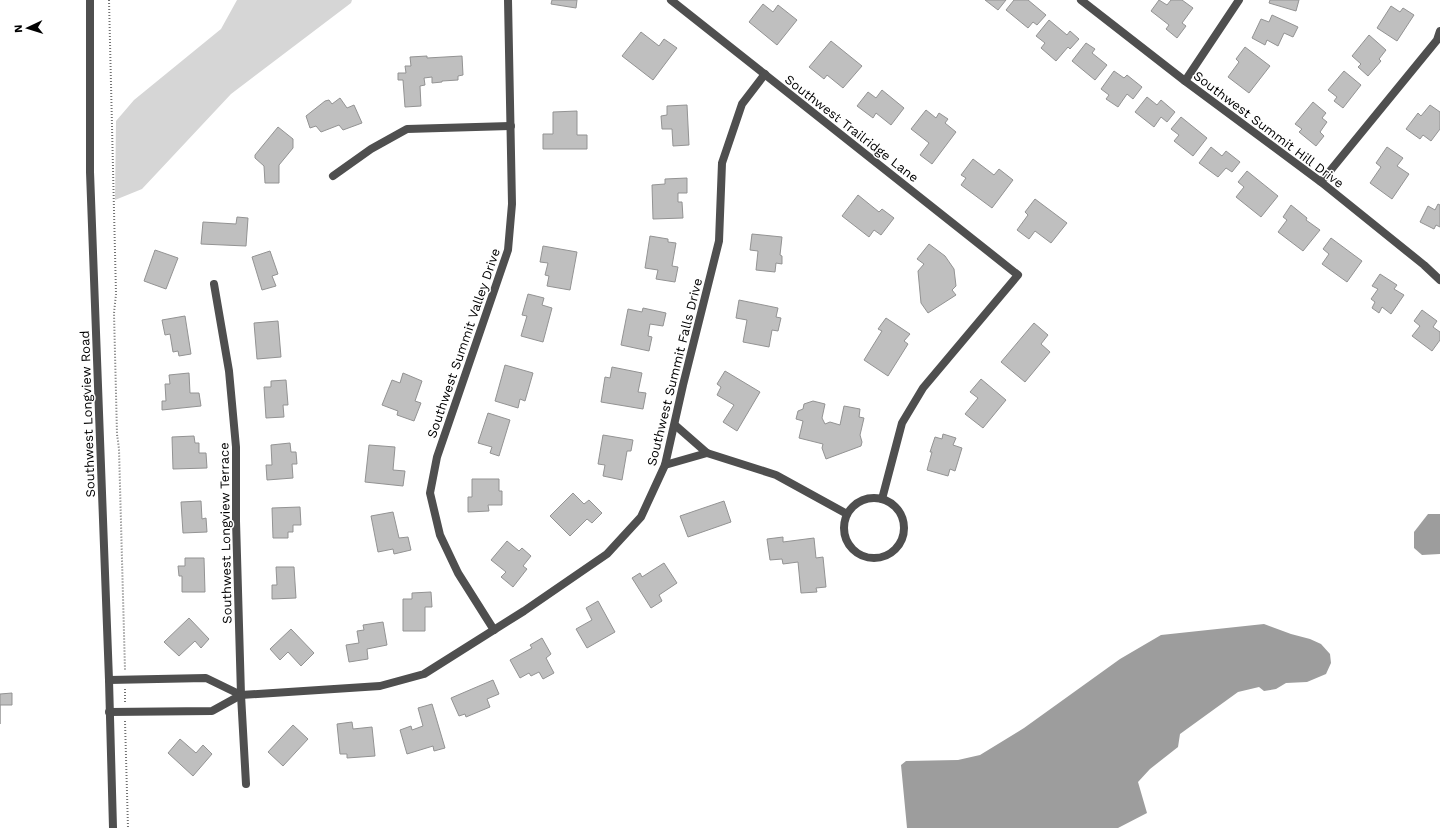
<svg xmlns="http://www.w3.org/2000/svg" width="1440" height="828" font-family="'Work Sans',sans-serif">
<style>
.green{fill:#d6d6d6}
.water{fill:#9d9d9d}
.building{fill:#bfbfbf;stroke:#939393}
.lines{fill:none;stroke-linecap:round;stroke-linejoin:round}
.path{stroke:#717171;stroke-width:2;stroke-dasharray:1 2;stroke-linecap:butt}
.minor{stroke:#4f4f4f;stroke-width:8}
.tertiary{stroke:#4f4f4f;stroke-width:8}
.labels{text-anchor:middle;stroke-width:3;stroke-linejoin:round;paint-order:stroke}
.street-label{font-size:13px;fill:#000;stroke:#fff}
</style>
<rect width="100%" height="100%" fill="#fff"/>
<polygon class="green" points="237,0 352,0 351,3 231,94 142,189 115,200 116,121 134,100 221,29"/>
<g class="water">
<polygon points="1428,514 1440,514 1440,554 1422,555 1414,548 1414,532"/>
<polygon points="1264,624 1291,634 1310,639 1321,644 1330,654 1331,663 1326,674 1307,682 1286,683 1276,689 1264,691 1259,687 1238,692 1180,734 1178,747 1150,769 1138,782 1147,813 1118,828 907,828 901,765 906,761 958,760 980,755 1024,728 1120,659 1161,635"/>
</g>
<g class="building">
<polygon points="552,0 577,0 576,8 551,4"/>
<polygon points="985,0 1006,0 998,10"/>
<polygon points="1014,0 1028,0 1046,15 1037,25 1033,22 1028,28 1006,10"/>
<polygon points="1159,0 1167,5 1171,0 1182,0 1193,8 1182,23 1186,26 1177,38 1166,29 1169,25 1151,11"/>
<polygon points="1270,0 1299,0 1296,11 1269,3"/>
<polygon points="763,4 773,12 778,5 797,20 777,45 749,22"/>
<polygon points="1391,6 1400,12 1403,8 1414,15 1397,41 1377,28"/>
<polygon points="1272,15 1298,27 1293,37 1284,33 1278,46 1267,40 1265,45 1252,38 1261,19 1269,22"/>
<polygon points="1049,20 1067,35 1070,31 1079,39 1070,49 1068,47 1056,61 1041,48 1045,43 1036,36"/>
<polygon points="641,32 659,46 664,39 677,48 653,80 622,56"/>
<polygon points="1369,35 1386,50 1379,59 1381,61 1368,76 1358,67 1361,64 1352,56"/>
<polygon points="831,41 862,66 843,88 827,75 824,79 809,67"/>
<polygon points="1086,43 1095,49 1092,53 1107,65 1095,80 1072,61"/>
<polygon points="1245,47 1270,66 1249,93 1228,77 1239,62 1236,59"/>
<polygon points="427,56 427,58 462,56 463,75 458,76 458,80 442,81 442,82 432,83 432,77 424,78 425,85 420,86 421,106 405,107 403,80 398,80 398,73 406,73 405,66 411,66 410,57"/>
<polygon points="1114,71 1124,78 1127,75 1142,87 1133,99 1127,94 1118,107 1106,99 1109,95 1101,89"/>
<polygon points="1344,71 1361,85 1343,108 1334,101 1337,97 1328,90"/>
<polygon points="882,90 904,108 891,125 876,113 873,118 857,106 868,92 876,98"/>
<polygon points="1147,97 1157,105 1161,100 1175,112 1167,122 1161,117 1154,127 1135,112"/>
<polygon points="340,98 347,108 354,105 362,123 343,130 339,125 321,132 316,126 310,128 306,116 325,101 329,100 332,104"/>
<polygon points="1313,102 1326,113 1322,118 1327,122 1320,132 1324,136 1316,146 1299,132 1302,129 1295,124"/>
<polygon points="687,105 689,145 673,146 672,129 662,129 661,116 667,115 667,106"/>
<polygon points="1430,105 1440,112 1440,129 1431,141 1423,135 1420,139 1406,129 1418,113 1421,116"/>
<polygon points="926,110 936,118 939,113 948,119 945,123 956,132 932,164 920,155 929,143 911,129"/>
<polygon points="577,111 577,135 587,135 587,149 543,149 543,134 553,134 553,112"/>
<polygon points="1181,117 1207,138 1193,156 1174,141 1179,135 1171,129"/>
<polygon points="278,127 293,139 293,148 279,165 279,183 265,183 264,166 255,158 255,155"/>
<polygon points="1211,147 1222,156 1226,151 1240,162 1232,172 1226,168 1218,177 1199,163"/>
<polygon points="1387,147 1403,158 1397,166 1409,174 1392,199 1370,183 1381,167 1376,163"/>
<polygon points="973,159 994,175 999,169 1013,180 992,208 961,185 966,178 961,175"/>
<polygon points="1247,171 1278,196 1261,217 1236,197 1244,187 1238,182"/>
<polygon points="687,178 687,193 678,193 678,202 682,202 683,218 653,219 652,185 665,184 665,179"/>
<polygon points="858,195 879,212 882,209 894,218 881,235 874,230 869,237 842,216"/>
<polygon points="1035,199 1067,223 1051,243 1035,231 1029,239 1017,230 1028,215 1025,212"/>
<polygon points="1438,204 1440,205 1440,227 1436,225 1434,229 1420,222 1428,206 1435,210"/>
<polygon points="1291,205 1307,218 1306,220 1320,230 1303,251 1278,232 1287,220 1283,217"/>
<polygon points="237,217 248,218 246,246 201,244 203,222 236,224"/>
<polygon points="752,234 782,237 780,255 782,256 782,264 776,263 775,272 756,270 758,251 750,250"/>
<polygon points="650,236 668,239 668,242 676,243 672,266 678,267 675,282 656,279 658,270 645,268"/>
<polygon points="1331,238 1362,261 1347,282 1322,264 1329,254 1323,249"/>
<polygon points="929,244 945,256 954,269 956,286 952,290 956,295 928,313 921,303 918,271 924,264 917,259"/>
<polygon points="543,246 577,252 570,290 547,286 549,276 545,275 548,263 540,262"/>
<polygon points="155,250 178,258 166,289 144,281"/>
<polygon points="270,251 278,274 272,276 276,286 262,290 252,257"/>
<polygon points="1380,274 1397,285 1394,289 1404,295 1391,314 1382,307 1379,313 1372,308 1375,302 1371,299 1378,289 1372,286"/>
<polygon points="528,294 544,298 542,305 552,308 543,342 521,336 527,316 522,315"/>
<polygon points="739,300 778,308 776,317 781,318 778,331 772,330 769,347 743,342 747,320 736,318"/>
<polygon points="643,308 666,313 663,326 650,324 648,336 652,337 649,351 621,345 628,309 642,312"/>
<polygon points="1422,310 1437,321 1433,327 1440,332 1440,340 1432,351 1412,336 1420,326 1414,321"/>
<polygon points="185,316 191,354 179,356 178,351 173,352 170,334 165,335 162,320"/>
<polygon points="886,318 910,334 904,341 908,344 888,376 864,360 882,331 878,329"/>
<polygon points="278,321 281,357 257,359 254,323"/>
<polygon points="1034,323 1048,335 1041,344 1050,352 1025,382 1001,362"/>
<polygon points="505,365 533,373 525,401 520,399 518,408 495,401"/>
<polygon points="612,367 642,373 638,392 646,393 643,409 601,402 605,377 610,378"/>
<polygon points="725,371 760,392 737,431 723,422 734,405 717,395 721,387 717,384"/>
<polygon points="189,373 190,393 199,393 201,406 162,410 162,401 166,401 165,384 170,384 169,375"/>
<polygon points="403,373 422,381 415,401 421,403 414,421 397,415 398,411 382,405 392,380 400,383"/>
<polygon points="981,379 1006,400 983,428 965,414 978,398 970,392"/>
<polygon points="286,380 288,405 283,405 284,417 266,418 264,387 271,387 271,381"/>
<polygon points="813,401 825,404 822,418 825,424 830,422 840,425 844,406 860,409 859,417 864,418 860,435 862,442 861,446 826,459 822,448 823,444 799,438 803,421 796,419 798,411 803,409 804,404"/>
<polygon points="488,413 510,420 499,456 490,453 492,447 478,443"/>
<polygon points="943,434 956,438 953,445 962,448 955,471 950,469 948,476 927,470 932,452 930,452 935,437 942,439"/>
<polygon points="603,435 633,440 631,451 627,451 622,480 603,476 605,465 598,464"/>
<polygon points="194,436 195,443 199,443 199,453 206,453 207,468 173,469 172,437"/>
<polygon points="290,443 291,452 296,452 297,464 292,464 293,478 267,480 266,465 272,465 271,445"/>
<polygon points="369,445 395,447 393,470 405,471 403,486 365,482"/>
<polygon points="472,479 499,479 499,491 502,491 502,505 488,505 489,511 468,512 468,497 472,497"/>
<polygon points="573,493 584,504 589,500 602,513 592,523 587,519 570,536 550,516"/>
<polygon points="201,501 202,519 206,518 207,532 183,533 181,502"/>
<polygon points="724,501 731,522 688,537 680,516"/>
<polygon points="300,507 301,525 293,525 293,532 288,532 288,538 273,538 272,508"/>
<polygon points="393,512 399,538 408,537 411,550 394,554 393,549 378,552 371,516"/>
<polygon points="783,537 783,542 814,538 816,558 823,557 826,587 816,588 817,592 801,593 798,562 783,564 782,559 770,560 767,539"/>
<polygon points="507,541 519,551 522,548 531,556 523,566 527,569 513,587 501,577 506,572 491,560"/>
<polygon points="185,558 204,558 205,592 182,592 182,576 179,576 178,566 185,566"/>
<polygon points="664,563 677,583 659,595 662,601 651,608 632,578 640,573 642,577"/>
<polygon points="276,567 294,567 296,598 272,599 272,585 277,585"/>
<polygon points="431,592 432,607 425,607 425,631 403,631 403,599 412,599 412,593"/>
<polygon points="598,601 615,632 587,648 576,629 592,620 586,608"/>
<polygon points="189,618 209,639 201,648 195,641 179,656 164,642"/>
<polygon points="383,622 387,645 367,649 368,659 349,662 346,645 359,643 357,631 364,630 363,625"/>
<polygon points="291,629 314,653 301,666 288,652 280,660 270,649"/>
<polygon points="542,638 551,654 546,658 554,673 543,679 539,672 531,676 529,673 520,678 510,660 532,648 530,645"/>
<polygon points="493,680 499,694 487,699 490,707 466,717 465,714 459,716 451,698"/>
<polygon points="12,693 12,705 0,705 0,724 0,694"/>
<polygon points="432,704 445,748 434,751 433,746 407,754 400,730 411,726 412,730 423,726 418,708"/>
<polygon points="352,722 353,729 372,727 375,756 347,758 347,754 340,754 337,724"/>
<polygon points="293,725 308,739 283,766 268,752"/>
<polygon points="180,739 196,753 203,745 212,754 193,776 168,753"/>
</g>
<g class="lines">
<g class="path">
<polyline points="109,0 116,294 114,313 117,434 119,449 125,670"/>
<polyline points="125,689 125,702"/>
<polyline points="125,721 128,828"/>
</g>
<g class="minor">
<polyline points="671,0 1018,275 923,388 902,423 882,499"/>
<polyline points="1081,0 1185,81 1321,182 1424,265 1440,280"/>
<polyline points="1185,81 1239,0"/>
<polyline points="333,176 371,149 407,129 511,126"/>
<polyline points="1321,182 1437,40 1440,31"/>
<polyline points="214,284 229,371 236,447 236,521 241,695 246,784"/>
<polyline points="675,425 707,453 776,475 847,514"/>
<polyline points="665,465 707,453"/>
<circle cx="874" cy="528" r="30"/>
<polyline points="494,630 458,573 440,535 430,493 437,457 508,250 512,204 508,0"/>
<polyline points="109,680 206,678 241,695"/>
<polyline points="109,712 212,711 241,695 380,686 424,674 524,611 607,554 641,517 665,465 683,385 719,241 722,163 742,104 765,74"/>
</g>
<polyline class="tertiary" points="90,0 90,172 109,680 113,828"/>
</g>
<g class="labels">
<g class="street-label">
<text transform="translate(852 128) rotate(38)" y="5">Southwest Trailridge Lane</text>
<text transform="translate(1269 129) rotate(37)" y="5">Southwest Summit Hill Drive</text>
<text transform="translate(463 343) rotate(-71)" y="5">Southwest Summit Valley Drive</text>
<text transform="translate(674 372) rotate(-76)" y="5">Southwest Summit Falls Drive</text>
<text transform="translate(87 414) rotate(-92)" y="5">Southwest Longview Road</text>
<text transform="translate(225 533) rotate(-91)" y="5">Southwest Longview Terrace</text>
</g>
</g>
<g transform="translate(28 28) rotate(266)" stroke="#ffffff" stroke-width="3" paint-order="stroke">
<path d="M0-3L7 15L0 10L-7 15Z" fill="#000000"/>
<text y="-6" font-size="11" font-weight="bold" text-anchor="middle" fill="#000000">N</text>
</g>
</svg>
